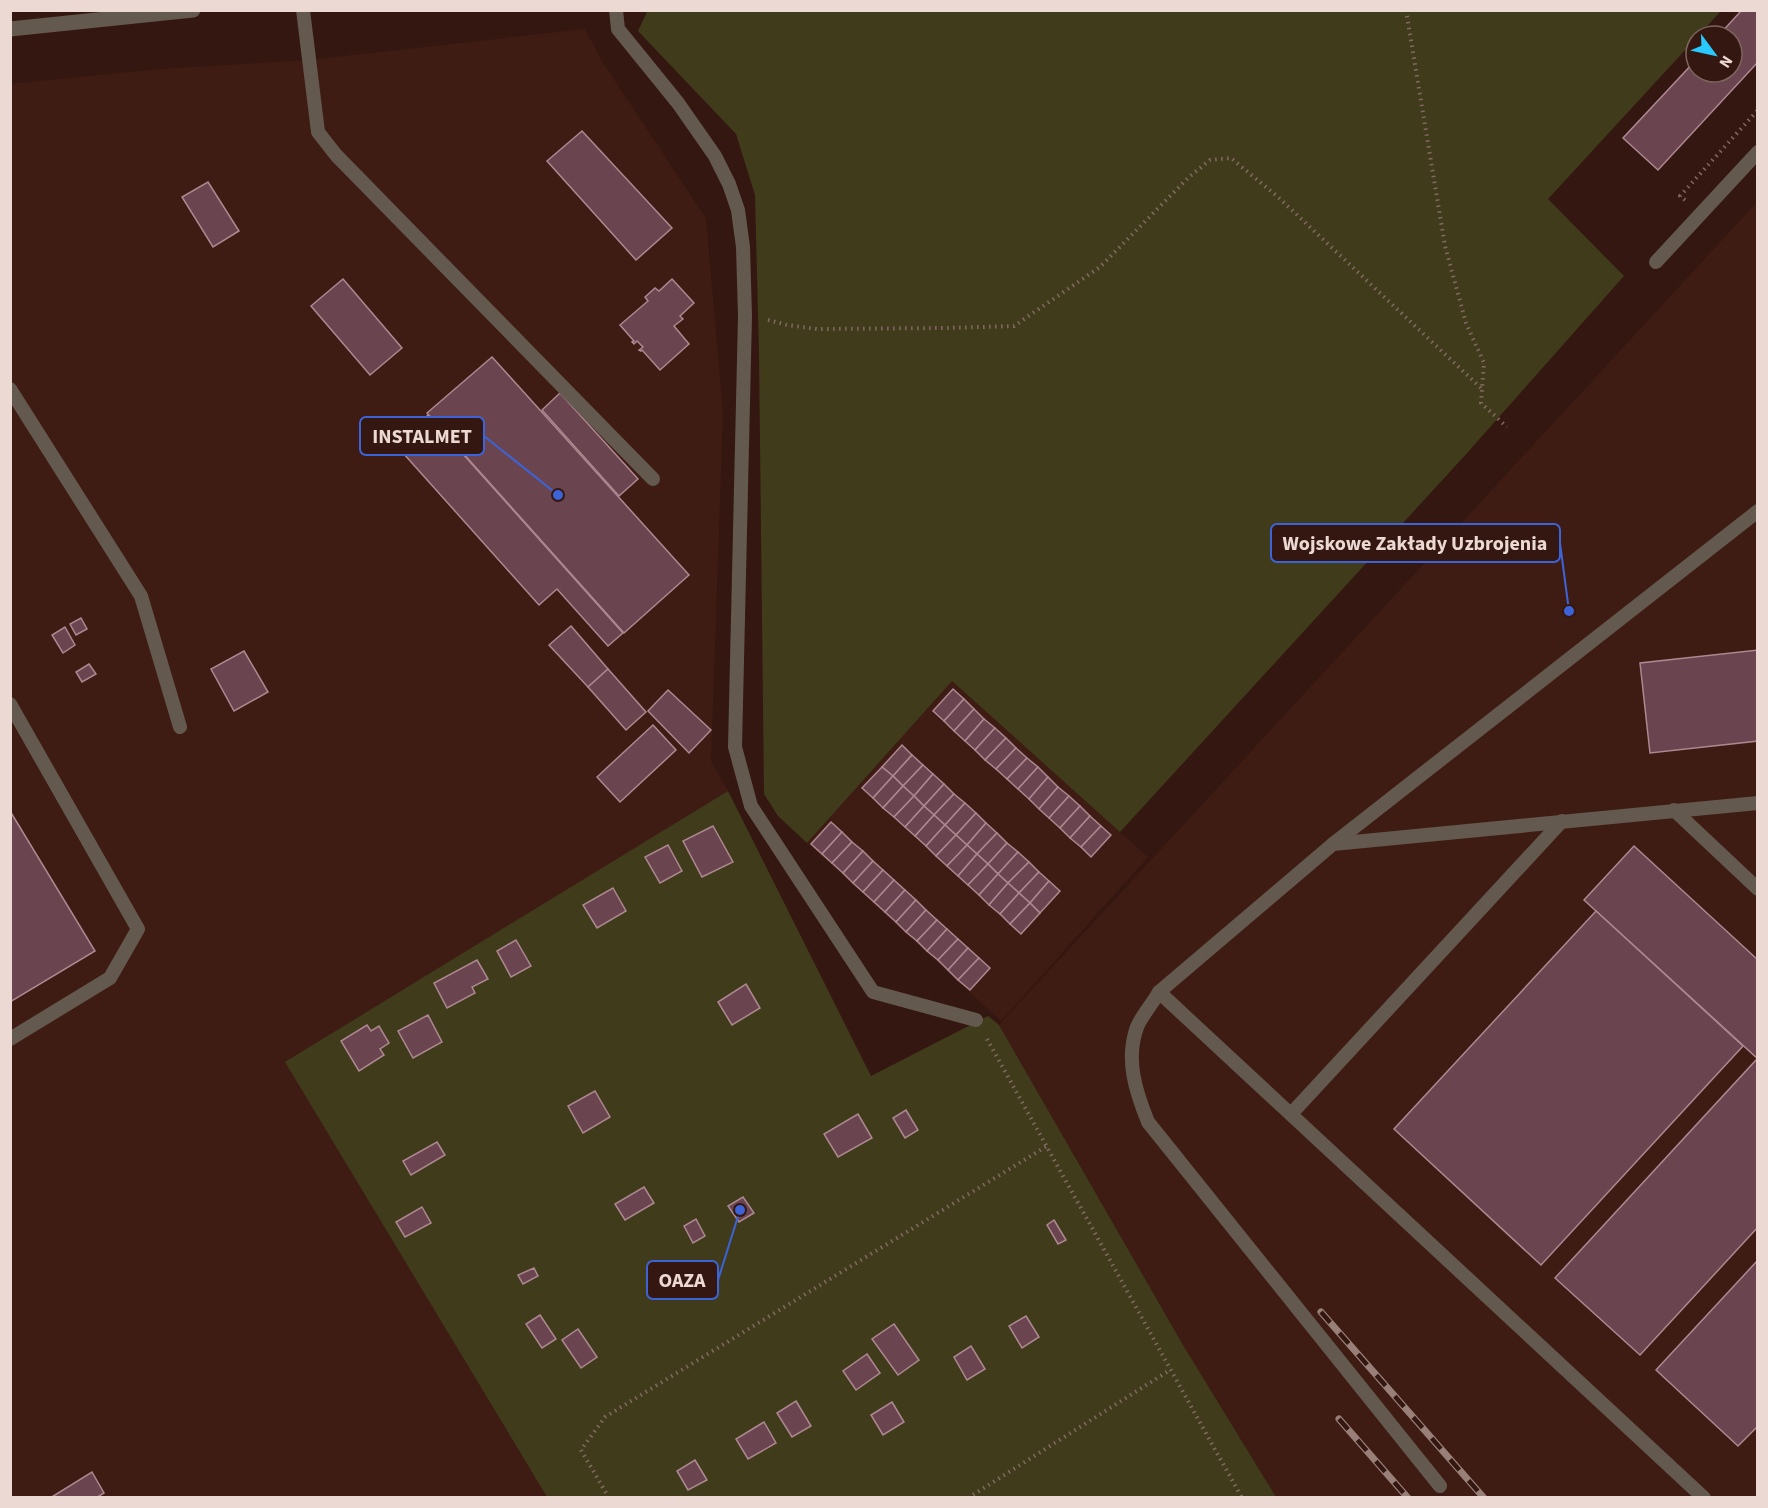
<svg xmlns="http://www.w3.org/2000/svg" width="1768" height="1508" font-family="'Source Sans 3',sans-serif">
<style>
.built{fill:#3f1c13}
.green{fill:#403c1b}
.building{fill:#6a454f;stroke:#ad8891;stroke-width:1.5}
.lines{fill:none;stroke-linecap:round;stroke-linejoin:round}
.path{stroke:#836963;stroke-width:4;stroke-dasharray:1.5 4.5;stroke-linecap:butt}
.service{stroke:#63594e;stroke-width:14}
.minor{stroke:#63594e;stroke-width:15}
.rail-casing{stroke:#988079;stroke-width:7}
.rail{stroke:#341710;stroke-width:4.5;stroke-dasharray:14;stroke-linecap:butt}
.leader{fill:none;stroke:#3c63d7;stroke-width:2}
.callout-dot{fill:#3c63d7;stroke:#341710;stroke-width:2}
.callout{fill:#341710;stroke:#3c63d7;stroke-width:2}
.callout-label{font-size:20px;text-anchor:middle;font-weight:bold;fill:#edd9d3}
</style>
<rect width="100%" height="100%" fill="#341710"/>
<g class="built">
<polygon points="585,29 603,63 706,218 723,413 711,761 728,791 286,1063 547,1497 11,1497 10,84 159,69 308,60"/>
<polygon points="1757,202 1757,1497 1276,1497 1183,1345 999,1025"/>
<polygon points="952,681 1148,857 1001,1021 807,843"/>
</g>
<g class="green">
<polygon points="648,10 1721,10 1721,11 1548,199 1624,276 1468,452 1120,832 952,681 807,843 778,816 764,794 759,353 755,195 736,134 638,31"/>
<polygon points="728,791 871,1076 988,1016 999,1025 1183,1345 1276,1497 547,1497 285,1062"/>
</g>
<g class="building">
<polygon points="1742,10 1758,10 1758,62 1658,170 1623,138 1696,60 1696,72 1732,72 1732,36 1718,36"/>
<polygon points="582,131 672,228 636,260 547,161"/>
<polygon points="208,182 239,231 213,247 182,197"/>
<polygon points="343,279 402,348 370,375 311,306"/>
<polygon points="672,279 694,303 680,316 683,319 674,326 689,344 660,370 642,350 641,351 639,350 643,347 637,341 634,344 632,342 634,341 620,325 648,301 645,297 655,288 659,291"/>
<polygon points="492,357 689,575 624,633 427,413"/>
<polygon points="560,393 638,479 619,496 542,410"/>
<polygon points="428,415 623,633 608,646 557,589 539,605 395,444"/>
<polygon points="81,618 87,629 76,635 70,624"/>
<polygon points="571,626 608,669 588,687 549,645"/>
<polygon points="65,627 75,645 63,653 52,635"/>
<polygon points="1758,650 1758,741 1650,753 1640,663"/>
<polygon points="244,651 268,692 234,711 211,669"/>
<polygon points="89,664 96,674 82,682 76,672"/>
<polygon points="608,669 646,712 626,730 588,687"/>
<polygon points="953,689 964,699 944,721 933,711"/>
<polygon points="668,690 711,730 689,753 648,711"/>
<polygon points="964,699 974,709 954,731 944,721"/>
<polygon points="974,709 984,719 965,741 954,731"/>
<polygon points="984,719 995,728 975,750 965,741"/>
<polygon points="653,725 676,750 620,802 597,777"/>
<polygon points="995,728 1006,738 985,760 975,750"/>
<polygon points="1006,738 1016,748 996,769 985,760"/>
<polygon points="902,745 912,755 893,776 882,767"/>
<polygon points="1016,748 1027,758 1007,779 996,769"/>
<polygon points="912,755 923,765 903,786 893,776"/>
<polygon points="1027,758 1038,767 1018,789 1007,779"/>
<polygon points="923,765 933,774 914,796 903,786"/>
<polygon points="882,767 893,776 873,798 862,788"/>
<polygon points="1038,767 1048,777 1029,799 1018,789"/>
<polygon points="933,774 944,784 924,806 914,796"/>
<polygon points="893,776 903,786 883,808 873,798"/>
<polygon points="1048,777 1058,787 1039,809 1029,799"/>
<polygon points="944,784 954,794 934,815 924,806"/>
<polygon points="903,786 914,796 894,817 883,808"/>
<polygon points="1058,787 1069,796 1049,818 1039,809"/>
<polygon points="954,794 965,803 945,825 934,815"/>
<polygon points="914,796 924,806 905,827 894,817"/>
<polygon points="1069,796 1080,806 1060,828 1049,818"/>
<polygon points="965,803 976,813 956,835 945,825"/>
<polygon points="924,806 934,815 915,836 905,827"/>
<polygon points="1080,806 1090,816 1070,838 1060,828"/>
<polygon points="10,811 95,951 10,1002"/>
<polygon points="976,813 986,823 967,845 956,835"/>
<polygon points="934,815 945,825 926,846 915,836"/>
<polygon points="1090,816 1101,826 1081,847 1070,838"/>
<polygon points="831,822 842,832 822,854 811,844"/>
<polygon points="986,823 997,833 977,854 967,845"/>
<polygon points="945,825 956,835 936,856 926,846"/>
<polygon points="713,826 733,862 702,877 683,841"/>
<polygon points="1101,826 1111,835 1091,857 1081,847"/>
<polygon points="842,832 852,842 832,863 822,854"/>
<polygon points="997,833 1007,843 988,864 977,854"/>
<polygon points="956,835 967,845 947,866 936,856"/>
<polygon points="852,842 863,851 843,873 832,863"/>
<polygon points="1007,843 1018,852 998,874 988,864"/>
<polygon points="668,845 682,871 660,883 645,857"/>
<polygon points="967,845 977,854 958,876 947,866"/>
<polygon points="1634,846 1758,960 1758,1059 1584,900"/>
<polygon points="863,851 873,861 853,883 843,873"/>
<polygon points="1018,852 1029,862 1008,883 998,874"/>
<polygon points="977,854 988,864 968,885 958,876"/>
<polygon points="873,861 883,870 863,892 853,883"/>
<polygon points="1029,862 1039,872 1019,893 1008,883"/>
<polygon points="988,864 998,874 979,895 968,885"/>
<polygon points="883,870 894,880 874,902 863,892"/>
<polygon points="1039,872 1049,881 1030,903 1019,893"/>
<polygon points="998,874 1008,883 989,905 979,895"/>
<polygon points="894,880 905,890 885,912 874,902"/>
<polygon points="1049,881 1060,891 1040,913 1030,903"/>
<polygon points="1008,883 1019,893 1000,914 989,905"/>
<polygon points="613,888 626,911 597,928 583,905"/>
<polygon points="905,890 916,900 896,922 885,912"/>
<polygon points="1019,893 1030,903 1010,924 1000,914"/>
<polygon points="916,900 926,910 906,932 896,922"/>
<polygon points="1030,903 1040,913 1021,934 1010,924"/>
<polygon points="926,910 937,920 917,941 906,932"/>
<polygon points="1596,911 1743,1046 1541,1265 1394,1129"/>
<polygon points="937,920 947,929 927,951 917,941"/>
<polygon points="947,929 958,939 938,960 927,951"/>
<polygon points="958,939 968,948 948,970 938,960"/>
<polygon points="516,940 531,966 511,977 497,951"/>
<polygon points="968,948 979,958 958,980 948,970"/>
<polygon points="979,958 990,968 970,990 958,980"/>
<polygon points="477,960 488,979 472,987 475,993 447,1008 434,983"/>
<polygon points="746,984 760,1008 732,1025 718,1002"/>
<polygon points="428,1015 442,1042 413,1058 398,1031"/>
<polygon points="367,1025 371,1031 379,1026 389,1043 380,1049 384,1055 359,1071 341,1041"/>
<polygon points="1757,1059 1758,1227 1640,1355 1555,1278"/>
<polygon points="595,1091 610,1117 583,1133 568,1106"/>
<polygon points="906,1110 918,1130 905,1138 893,1118"/>
<polygon points="858,1114 872,1138 838,1157 824,1134"/>
<polygon points="437,1142 445,1155 411,1175 403,1161"/>
<polygon points="644,1187 654,1203 625,1220 615,1204"/>
<polygon points="743,1197 754,1213 739,1222 728,1206"/>
<polygon points="422,1207 431,1223 405,1237 396,1222"/>
<polygon points="696,1219 705,1236 693,1243 684,1226"/>
<polygon points="1054,1220 1066,1240 1058,1244 1047,1225"/>
<polygon points="1758,1260 1758,1426 1738,1446 1656,1370"/>
<polygon points="534,1268 538,1276 523,1284 518,1275"/>
<polygon points="540,1315 556,1339 542,1348 526,1324"/>
<polygon points="1026,1316 1039,1337 1022,1348 1009,1326"/>
<polygon points="894,1324 919,1360 898,1375 872,1339"/>
<polygon points="578,1329 597,1357 581,1368 562,1340"/>
<polygon points="971,1346 985,1369 967,1380 954,1357"/>
<polygon points="867,1354 880,1373 856,1390 843,1371"/>
<polygon points="796,1401 811,1426 792,1437 777,1413"/>
<polygon points="892,1402 904,1422 883,1435 871,1415"/>
<polygon points="764,1422 776,1443 748,1459 736,1439"/>
<polygon points="695,1460 707,1480 688,1490 677,1471"/>
<polygon points="92,1472 104,1493 96,1498 50,1498"/>
</g>
<g class="lines">
<g class="path">
<polyline points="1406,10 1445,246 1466,323 1484,363 1481,403 1507,427"/>
<polyline points="1685,200 1680,196 1758,110"/>
<polyline points="768,320 787,325 817,329 947,328 1014,326 1100,267 1189,177 1210,160 1231,158 1278,197 1482,389"/>
<polyline points="987,1039 1242,1498"/>
<polyline points="609,1498 581,1450 605,1417 1047,1146"/>
<polyline points="968,1498 1170,1370"/>
</g>
<g class="service">
<polyline points="303,10 318,132 336,155 653,479"/>
<polyline points="616,10 618,29 678,103 715,156 729,184 738,210 743,247 745,316 735,747 751,806 873,992 976,1020"/>
<polyline points="1656,262 1758,152"/>
<polyline points="10,389 141,596 180,727"/>
<polyline points="10,704 138,929 110,978 10,1039"/>
<polyline points="1674,810 1758,889"/>
<polyline points="1333,844 1758,511"/>
<path d="M 1159,992 C 1153,1003 1142,1015 1137,1027 C 1125,1060 1136,1092 1148,1122 L 1440,1486"/>
<polyline points="1291,1114 1562,821"/>
<polyline points="1704,1498 1159,992 1333,844 1758,803"/>
</g>
<polyline class="minor" points="10,29 193,10"/>
<g class="rail-casing">
<g id="rail">
<polyline points="1321,1312 1484,1498"/>
<polyline points="1339,1419 1408,1498"/>
</g>
</g>
<use href="#rail" class="rail"/>
</g>
<path class="leader" d="M558 495L484 436M1569 611L1560 543M740 1210L718 1280"/>
<g class="callout-dot">
<circle cx="558" cy="495" r="6"/>
<circle cx="1569" cy="611" r="6"/>
<circle cx="740" cy="1210" r="6"/>
</g>
<g class="callout">
<rect x="360" y="417" width="124" height="38" rx="6"/>
<rect x="1271" y="524" width="289" height="38" rx="6"/>
<rect x="647" y="1261" width="71" height="38" rx="6"/>
</g>
<g class="callout-label">
<text x="422" y="443">INSTALMET</text>
<text x="1415" y="550">Wojskowe Zakłady Uzbrojenia</text>
<text x="682" y="1287">OAZA</text>
</g>
<rect width="1768" height="1508" fill="none" stroke="#edd9d3" stroke-width="24"/>
<g transform="translate(1714 54) rotate(123)"><circle r="28" fill="#341710" stroke="#7e655e" stroke-width="1.5"/>
<path d="M0-4.5L10 22L0 15L-10 22Z" fill="#29c8ff"/>
<text y="-9" font-size="16" font-weight="bold" text-anchor="middle" fill="#edd9d3">N</text>
</g>
</svg>
